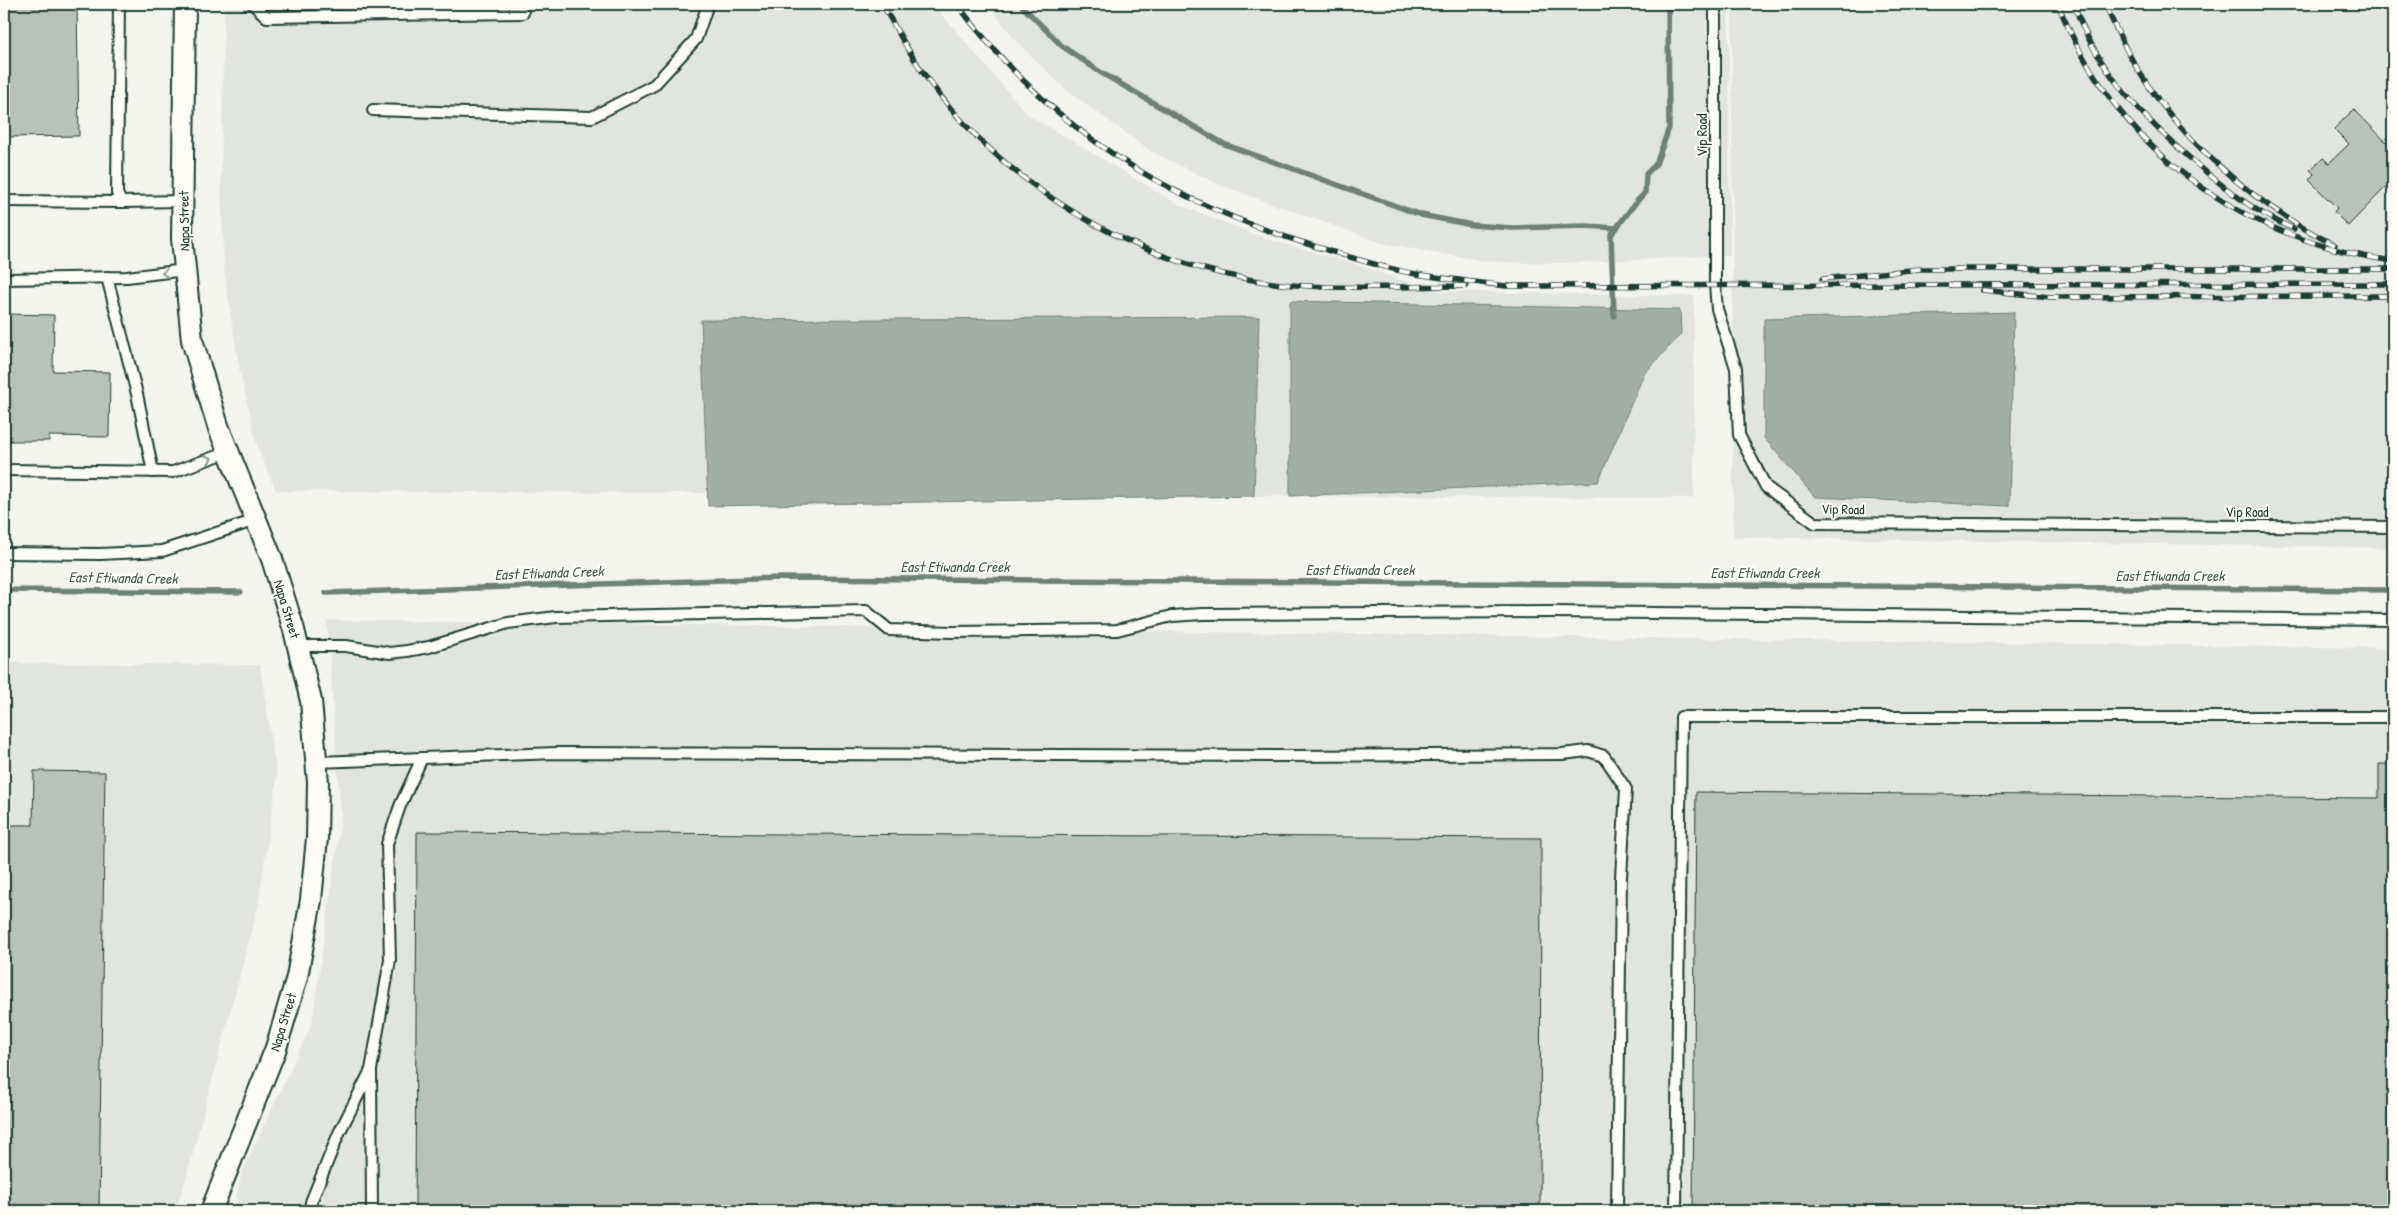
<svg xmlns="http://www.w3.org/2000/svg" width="2397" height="1215" font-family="'Patrick Hand',sans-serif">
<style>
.built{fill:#e2e5df}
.water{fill:#a3aea7;stroke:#6e8179}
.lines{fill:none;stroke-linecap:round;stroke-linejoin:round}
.stream{stroke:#6e8179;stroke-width:5.5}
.building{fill:#b9c1bb;stroke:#1f3d34}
.service-casing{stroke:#1f3d34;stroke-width:14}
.minor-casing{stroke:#1f3d34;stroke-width:24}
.service{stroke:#fdfcf7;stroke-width:10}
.minor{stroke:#fdfcf7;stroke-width:20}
.rail-casing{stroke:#1f3d34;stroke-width:5.5}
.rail{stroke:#fdfcf7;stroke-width:4;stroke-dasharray:11;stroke-linecap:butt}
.oneway{stroke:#8e9c96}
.labels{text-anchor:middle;stroke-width:4;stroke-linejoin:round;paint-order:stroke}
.street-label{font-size:14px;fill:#1f3d34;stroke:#fdfcf7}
.water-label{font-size:15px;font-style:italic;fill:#475f56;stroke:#fdfcf7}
</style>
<rect width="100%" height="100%" fill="#f4f4ef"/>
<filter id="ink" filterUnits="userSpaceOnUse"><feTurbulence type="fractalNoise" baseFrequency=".02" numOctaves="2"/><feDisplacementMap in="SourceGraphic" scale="10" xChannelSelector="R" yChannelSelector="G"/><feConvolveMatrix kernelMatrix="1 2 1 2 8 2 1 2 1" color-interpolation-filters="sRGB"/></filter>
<g filter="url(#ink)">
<g class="built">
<polygon points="224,4 933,4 1027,114 1178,204 1267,239 1356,264 1432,291 1694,296 1694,498 276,491 258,449 239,368 224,270 221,190"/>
<polygon points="987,4 1729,4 1730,255 1572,263 1519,263 1478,260 1385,244 1222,186 1152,152 1066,90 1018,43"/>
<polygon points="1732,4 2393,4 2393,548 1733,537"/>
<polygon points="327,620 2393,648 2393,1211 234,1211 241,1175 312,1023 341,819"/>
<polygon points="4,663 260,665 277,778 258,907 185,1183 175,1211 4,1211"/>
</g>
<g class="water">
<polygon points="1290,301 1680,310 1681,334 1644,374 1598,482 1290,496"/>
<polygon points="2014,312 2009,506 1815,497 1764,438 1764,319"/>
<polygon points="1259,317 1254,496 708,506 701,320"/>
</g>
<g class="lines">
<g class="stream">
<polyline points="1020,4 1062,46 1100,72 1224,144 1421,215 1472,225 1512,228 1586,226 1617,228"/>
<polyline points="1614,316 1611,235 1637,201 1645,193 1646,174 1656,164 1669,128 1668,4"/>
<polyline points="4,590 241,592"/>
<polyline points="326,593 782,578 2393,590"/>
</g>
</g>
<g class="building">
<polygon points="4,4 77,4 79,136 4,137"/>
<polygon points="2354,109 2393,149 2393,196 2385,188 2348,226 2334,212 2337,208 2309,180 2314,174 2310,170 2323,158 2329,163 2349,144 2334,129"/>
<polygon points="4,314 54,315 53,371 110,372 109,437 49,436 49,441 4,441"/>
<polygon points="2379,764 2393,764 2393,1211 1693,1211 1696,792 2379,798"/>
<polygon points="34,771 105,772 99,1211 4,1211 4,825 33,825"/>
<polygon points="417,832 1541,838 1540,1211 415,1211"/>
</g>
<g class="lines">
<g class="service-casing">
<g id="service">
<polyline points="119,4 117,193 121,202 183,201"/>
<polyline points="253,4 267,17 523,13"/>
<polyline points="1715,4 1715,285 1717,309 1736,368 1739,435 1766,487 1815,523 2393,527"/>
<polyline points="373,110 592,117 654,85 696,39 708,4"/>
<polyline points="4,201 121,202"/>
<polyline points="107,277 137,394 153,472"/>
<polyline points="4,279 127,277 185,270"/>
<polyline points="4,470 173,472 228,452"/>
<polyline points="4,553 100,554 162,551 256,520"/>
<polyline points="298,646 346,646 390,653 407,651 429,647 508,623 556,617 866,611 889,630 952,632 1117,630 1172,616 1203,614 1551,612 2393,620"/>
<polyline points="317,762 557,753 1294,756 1562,754 1588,751 1604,756 1626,789 1621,877 1617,1211"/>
<polyline points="371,1071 372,1211"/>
<polyline points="310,1211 311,1202 339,1133 371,1070 390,960 387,844 400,806 422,758"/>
<polyline points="1676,1211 1681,717 2393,717"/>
</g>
</g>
<g class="minor-casing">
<polyline id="minor" points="185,4 182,238 192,340 218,426 272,559 294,630 311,701 318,782 317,838 311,900 297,977 276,1048 211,1211"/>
</g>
<use href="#service" class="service"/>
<use href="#minor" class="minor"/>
<g class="rail-casing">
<g id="rail">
<path d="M 882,4 C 897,30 911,57 929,81 C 1004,183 1123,256 1247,279 C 1318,292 1394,286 1466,286"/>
<path d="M 957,4 C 1053,132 1166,201 1317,247 C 1350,257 1383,268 1416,274 C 1446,279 1476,282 1506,286 L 2393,284"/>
<path d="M 2058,4 C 2116,149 2240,239 2393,261"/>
<path d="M 2074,4 C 2096,71 2146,121 2199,166 C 2228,191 2258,214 2294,229"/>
<path d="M 2106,4 C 2109,16 2116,27 2121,39 C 2164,127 2248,202 2335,245"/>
<polyline points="1822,279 1920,269 2393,269"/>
<polyline points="1982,290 2050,297 2393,296"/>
</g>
</g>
<use href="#rail" class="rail"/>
</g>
<defs><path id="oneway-chevron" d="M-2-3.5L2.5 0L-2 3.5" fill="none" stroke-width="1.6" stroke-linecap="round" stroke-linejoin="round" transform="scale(1.25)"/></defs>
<g class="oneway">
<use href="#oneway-chevron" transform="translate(165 273) rotate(173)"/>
<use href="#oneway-chevron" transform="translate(209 459) rotate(-20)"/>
</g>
</g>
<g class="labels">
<g class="street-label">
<text transform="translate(1702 135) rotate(-90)" y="5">Vip Road</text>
<text transform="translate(184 221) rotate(-91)" y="5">Napa Street</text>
<text transform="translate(1843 509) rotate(1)" y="5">Vip Road</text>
<text x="2247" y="517">Vip Road</text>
<text transform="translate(287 609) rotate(73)" y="5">Napa Street</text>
<text transform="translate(283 1022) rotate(-73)" y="5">Napa Street</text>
</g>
<g class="water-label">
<text x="955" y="572">East Etiwanda Creek</text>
<text x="1360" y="575">East Etiwanda Creek</text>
<text transform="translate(549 573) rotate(-2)" y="5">East Etiwanda Creek</text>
<text x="1765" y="578">East Etiwanda Creek</text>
<text x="2170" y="581">East Etiwanda Creek</text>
<text transform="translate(123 578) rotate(1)" y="5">East Etiwanda Creek</text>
</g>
</g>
<rect width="2397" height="1215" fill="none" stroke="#fdfcf7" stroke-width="20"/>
<rect x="10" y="10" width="2377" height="1195" fill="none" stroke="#1f3d34" stroke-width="2" filter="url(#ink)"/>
</svg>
